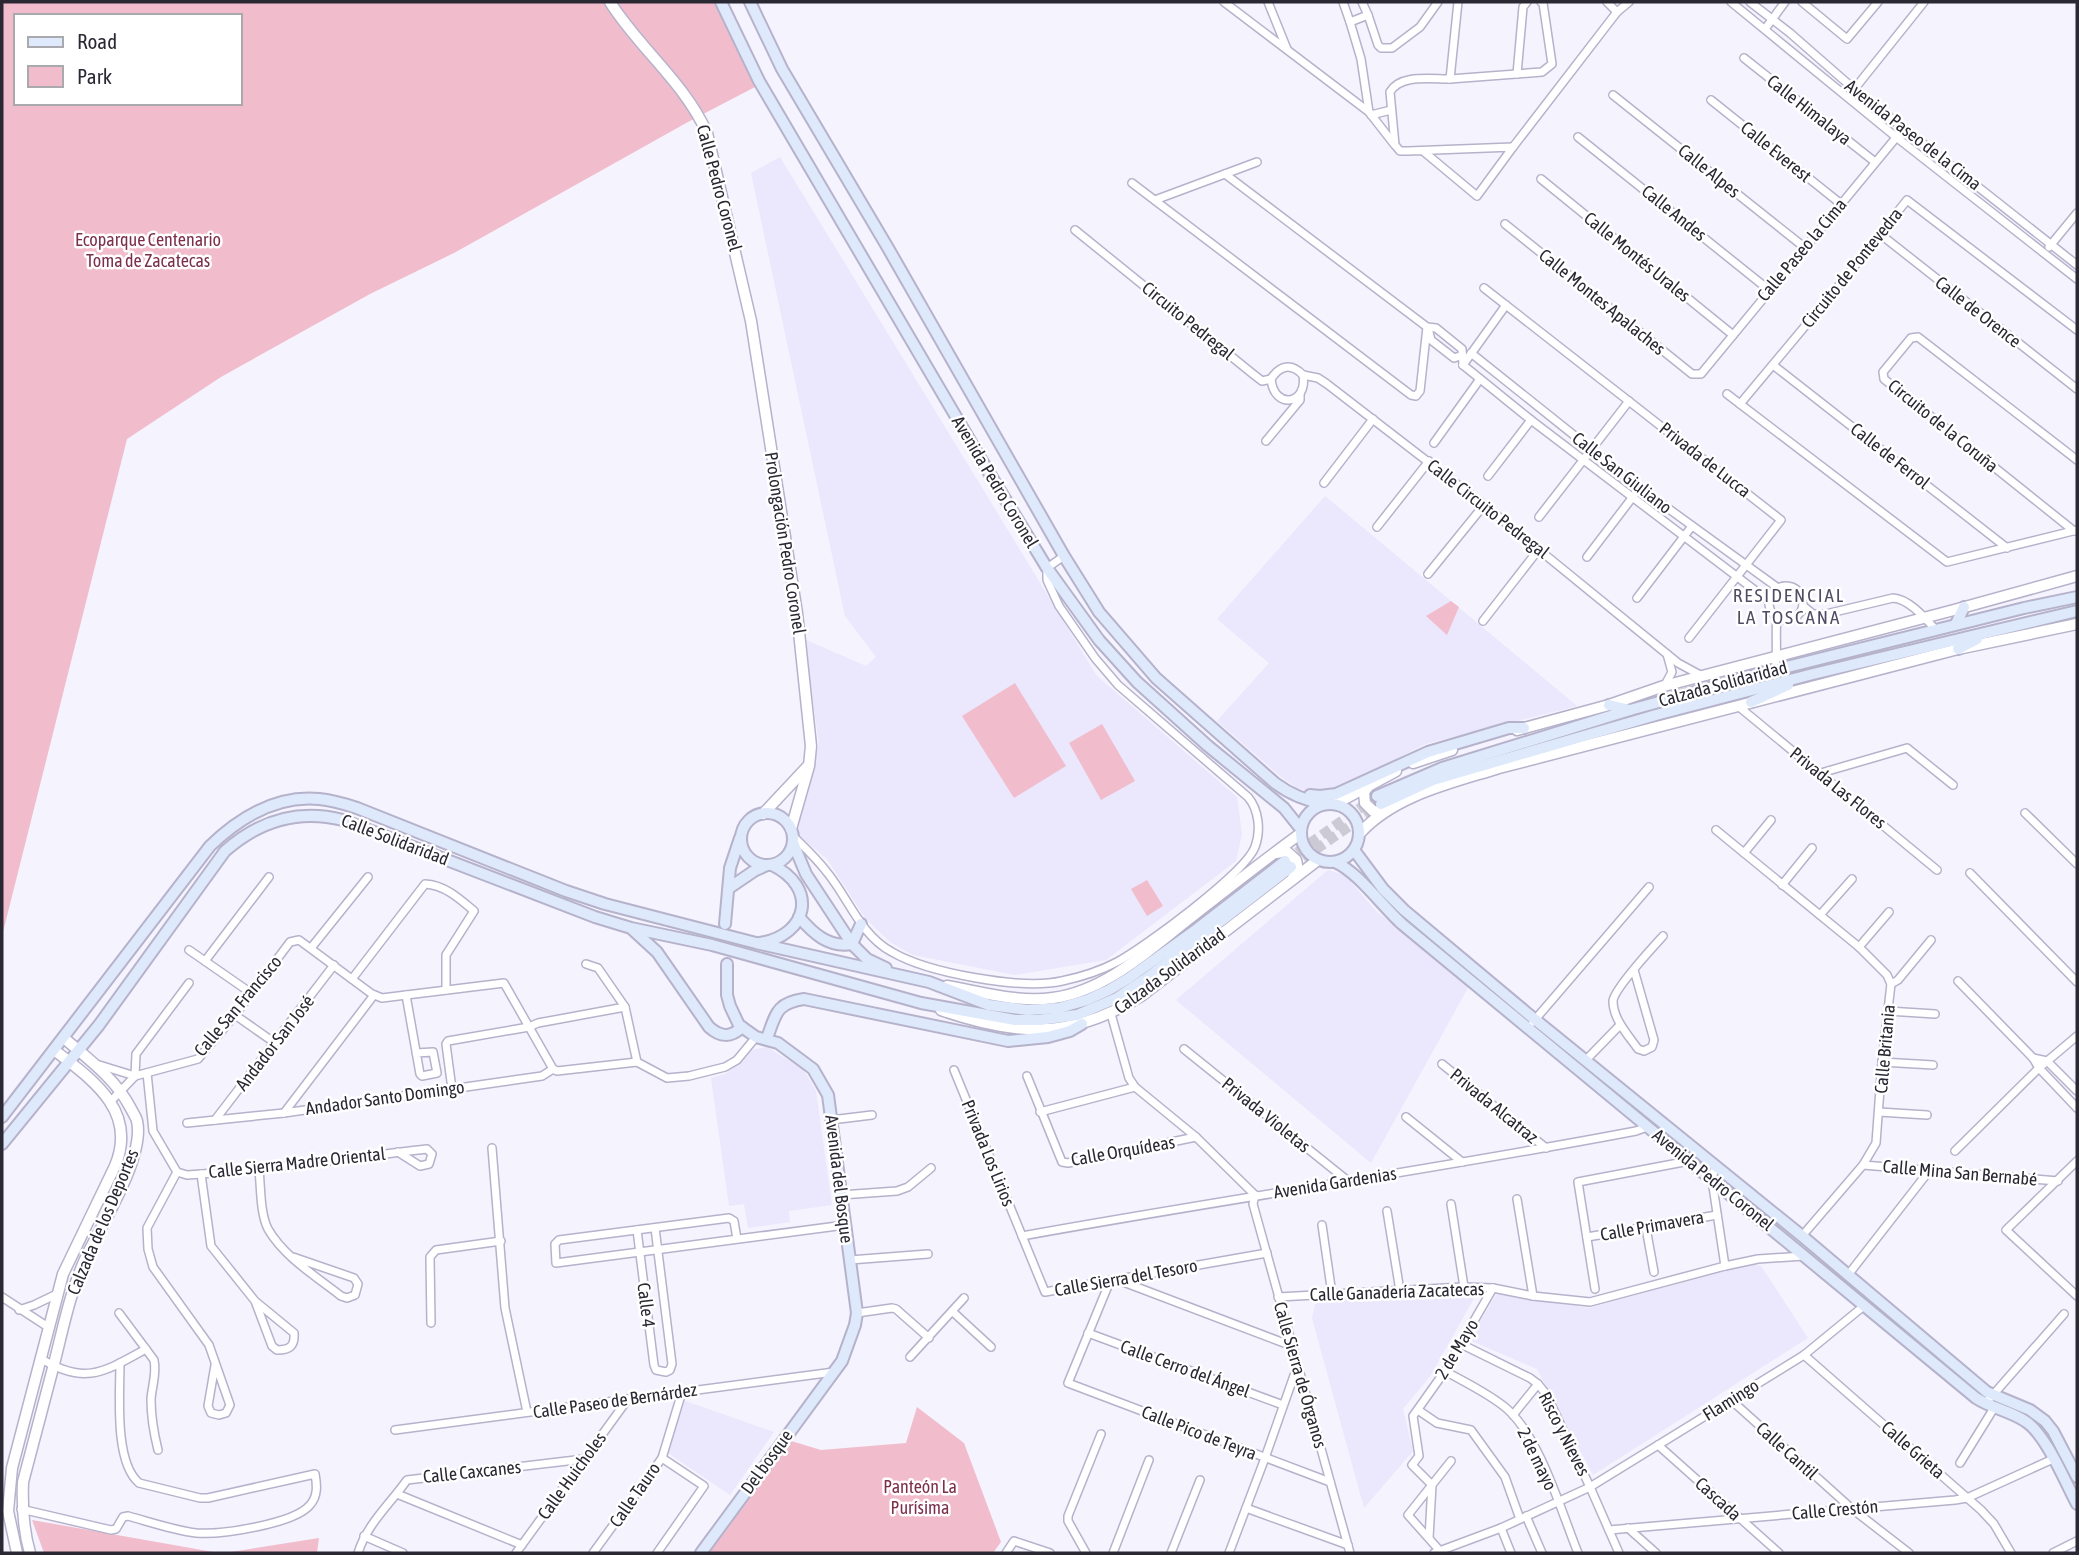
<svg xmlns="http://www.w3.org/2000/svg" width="2079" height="1555" font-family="'Asap Condensed',sans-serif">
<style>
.built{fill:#ebe7fc}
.green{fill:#f1bdcc;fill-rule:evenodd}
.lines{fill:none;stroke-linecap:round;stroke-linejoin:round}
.secondary-tunnel{stroke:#cccbd5;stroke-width:10;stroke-dasharray:10 5;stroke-linecap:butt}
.minor-casing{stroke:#b6b2cb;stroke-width:10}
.tertiary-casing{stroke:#b6b2cb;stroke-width:13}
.secondary-casing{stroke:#b6b2cb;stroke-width:14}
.minor{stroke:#fff;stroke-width:7}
.tertiary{stroke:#fff;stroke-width:10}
.secondary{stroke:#dee9fb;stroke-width:10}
.labels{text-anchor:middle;stroke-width:5;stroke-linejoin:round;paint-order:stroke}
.street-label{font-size:18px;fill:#2a2933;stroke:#fff}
.park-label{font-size:18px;fill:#7b2f4b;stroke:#fff}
.neighbourhood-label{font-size:19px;letter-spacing:2px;fill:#504c63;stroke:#fff}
</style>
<rect width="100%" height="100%" fill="#f5f3fe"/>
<g class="built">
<polygon points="780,157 1097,676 1237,797 1242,834 1236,861 1106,960 1015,975 913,955 890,942 865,918 827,859 799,836 796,828 819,744 804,639 866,666 876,657 845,616 751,173"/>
<polygon points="1325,496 1577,706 1425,744 1332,792 1315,792 1297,788 1280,776 1217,721 1269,663 1217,619"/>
<polygon points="1328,870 1345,875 1376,911 1469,986 1371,1163 1176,1000"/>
<polygon points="767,1047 803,1069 816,1091 832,1205 789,1211 790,1222 748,1228 744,1204 729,1206 711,1078 725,1074 743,1061 752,1050"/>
<polygon points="1748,1264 1761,1266 1808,1338 1593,1475 1537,1369 1469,1340 1497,1293 1589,1308"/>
<polygon points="1478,1291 1431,1375 1403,1409 1413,1451 1364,1508 1312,1318 1316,1300"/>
<polygon points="685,1401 774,1432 730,1495 668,1453"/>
</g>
<g class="green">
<path d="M 2,2 L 715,2 L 755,87 L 688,122 L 454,253 L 370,294 L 221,377 L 127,439 L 2,936 ZM 16,16 L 240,16 L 240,103 L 16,103 Z"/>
<polygon points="1451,601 1459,607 1447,635 1426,616"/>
<polygon points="1015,683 1066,766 1014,798 962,716"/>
<polygon points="1102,724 1135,781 1101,800 1069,743"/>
<polygon points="1147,880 1163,906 1147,916 1131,889"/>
<polygon points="917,1407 964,1443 1001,1542 993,1553 708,1553 788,1440 821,1450 906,1443"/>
<polygon points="32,1520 219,1553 44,1553"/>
<polygon points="319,1538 317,1553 225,1553"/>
</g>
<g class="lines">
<g class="secondary-tunnel">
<polyline points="1285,861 1377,796"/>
<polyline points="1291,867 1378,806"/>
</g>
<g class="minor-casing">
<g id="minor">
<polyline points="1224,2 1369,112"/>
<polyline points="1268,2 1287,49"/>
<polyline points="1343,2 1350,22"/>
<polyline points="1362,2 1368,15"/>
<polyline points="1607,2 1617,12 1629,2"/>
<polyline points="1731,2 1896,137 2077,279"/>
<polyline points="1750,2 1790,33 1854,89 2077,265"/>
<polyline points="1802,2 1847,39 1878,2"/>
<polyline points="1765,29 1785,2"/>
<polyline points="1744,58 1875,162"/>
<polyline points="1517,74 1523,7 1527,2"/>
<polyline points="1450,79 1542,72 1552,64 1543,3 1541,2"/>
<polyline points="1852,92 1924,2"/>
<polyline points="1613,95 1804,247"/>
<polyline points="1711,100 1841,204"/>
<polyline points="1371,115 1391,110"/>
<polyline points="1578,137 1769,290"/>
<polyline points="1394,144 1369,112 1361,59 1350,22 1368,15 1378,45 1381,48 1392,48 1420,27 1438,2"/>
<polyline points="1513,147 1617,12"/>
<path d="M 1423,151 L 1477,196 L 1513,147 L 1408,151 L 1400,151 L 1395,145 L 1390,92 C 1400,74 1431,79 1450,79 L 1458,2"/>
<polyline points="1225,174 1427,327 1436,328 1462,349 1463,365"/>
<polyline points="1541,179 1733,335"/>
<polyline points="1132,183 1411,395 1416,396 1420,391 1427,327"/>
<polyline points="1155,200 1257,162"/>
<polyline points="1505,224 1692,374 1701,374 1904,128"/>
<polyline points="1075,230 1253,374 1262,381 1271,379"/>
<polyline points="1880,234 2077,389"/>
<polyline points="2049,247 2077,213"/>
<polyline points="1484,288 1781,520 1689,638"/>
<polyline points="1429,332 1431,340 1454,358 1463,355"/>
<polyline points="1471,353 1640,488 1778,588"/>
<polyline points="1463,365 1531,420 1769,601"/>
<polyline points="1463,365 1506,305"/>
<polyline points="1773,365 2007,548"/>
<polyline points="1303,375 1318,378 1327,384 1484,505 1678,663 1702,676"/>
<path d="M 1271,379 C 1274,410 1308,405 1303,375"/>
<path d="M 1271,379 C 1280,365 1291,363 1303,375"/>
<polyline points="1727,394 1947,562 2077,530"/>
<polyline points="1740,404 1841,283 1907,200 2077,330"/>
<polyline points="1266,441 1300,400 1300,395"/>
<polyline points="1434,443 1480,379"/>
<polyline points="1488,476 1531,420"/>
<polyline points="1324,483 1373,419"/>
<polyline points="1539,517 1629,401"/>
<polyline points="1377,527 1429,461"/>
<polyline points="2074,531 1884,379 1883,372 1911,338 1918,337 2077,460"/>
<polyline points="1587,557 1635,494"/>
<polyline points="1428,574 1484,505"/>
<circle cx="1786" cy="603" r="17"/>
<polyline points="1637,598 1692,526"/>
<path d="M 1803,606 L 1813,614 L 1826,614 L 1893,598 C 1909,599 1925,618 1936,630"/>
<polyline points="1483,621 1539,549"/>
<path d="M 1775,670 C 1778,652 1775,635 1777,617"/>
<polyline points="1665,685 1672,672 1667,654"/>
<polyline points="1738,706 1937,870"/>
<polyline points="1821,773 1907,748 1953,785"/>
<polyline points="2025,813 2077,864"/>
<polyline points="1716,830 1859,947 1887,975 1891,984 1882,1062 1876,1143 1863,1165 1802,1236"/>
<path d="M 793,836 C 804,847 816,858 826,871 C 848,897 860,935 892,952 C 928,973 1021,990 1062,981 C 1081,977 1100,971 1117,962 C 1145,947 1245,873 1255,847 C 1261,831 1259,810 1248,797 L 1118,685 L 1095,658 L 1059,606 L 1047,580 L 1047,568 L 1064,556"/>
<polyline points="1744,853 1771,820"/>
<polyline points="1970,873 2077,982"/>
<polyline points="1782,885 1812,848"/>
<polyline points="1820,915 1852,879"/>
<polyline points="1859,947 1889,912"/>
<polyline points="311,948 368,877"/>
<polyline points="189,950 251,993"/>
<polyline points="205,961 269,877"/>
<polyline points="586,964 598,968 625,1007 637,1062"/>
<path d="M 1634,970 L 1654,1040 L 1652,1047 L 1644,1051 L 1638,1049 C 1628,1035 1613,1019 1613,1001 C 1614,989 1653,947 1663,936"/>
<path d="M 352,979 L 425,884 C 445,885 460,899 474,911 L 446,955 L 446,990"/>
<polyline points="1958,981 2033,1058 2039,1068 2077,1108"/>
<polyline points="1891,984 1898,980 1931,940"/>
<polyline points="406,995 420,1074 422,1076 437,1073 433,1052 416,1053"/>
<polyline points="1888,1011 1935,1014"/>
<polyline points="1111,1014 1129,1078 1135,1087 1196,1137 1255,1195"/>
<polyline points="235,1015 275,1043"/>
<polyline points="1533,1022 1649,887"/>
<polyline points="1184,1049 1348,1181"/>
<polyline points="2033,1058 2047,1061 2077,1091"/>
<polyline points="1586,1060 1620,1025"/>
<polyline points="1882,1062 1933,1065"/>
<polyline points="96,1064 135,1076 198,1059 235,1015 290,942 299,940 372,994 382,998 504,983 553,1069 557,1071 637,1062 667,1078 689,1076 725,1067 737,1060 756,1037"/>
<polyline points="1442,1064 1546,1148"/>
<polyline points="954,1070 1045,1292 1267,1253"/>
<path d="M 147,1073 L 153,1131 L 177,1172 L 187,1175 C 268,1170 347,1158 427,1149 L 432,1154 L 429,1164 L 420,1166 L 398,1152"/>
<polyline points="135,1076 136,1054 189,983"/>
<polyline points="1027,1076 1062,1162 1068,1163 1196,1137"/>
<polyline points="452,1089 446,1044 448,1041 529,1027 538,1023 625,1007"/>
<polyline points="111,1101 135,1076"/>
<polyline points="1040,1112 1135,1087"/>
<polyline points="1879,1112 1927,1115"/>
<polyline points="284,1113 374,995"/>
<polyline points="1406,1117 1462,1162"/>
<polyline points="215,1120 334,965"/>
<polyline points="831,1120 872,1115"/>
<polyline points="187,1123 284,1113 542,1076 553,1069"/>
<polyline points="492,1148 505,1308 527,1412"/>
<polyline points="1955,1151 2039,1068 2077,1036"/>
<polyline points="2077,1161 2006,1230 2077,1296"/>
<polyline points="1863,1165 2058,1181"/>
<polyline points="1715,1166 1712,1180 1725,1266"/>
<path d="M 259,1170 C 261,1188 260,1213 268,1229 C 284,1257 317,1277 341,1296 L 347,1298 L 355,1295 L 358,1284 L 354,1278 L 293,1257"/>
<polyline points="177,1172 147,1228 148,1249 153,1267 209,1345 230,1405 226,1413 219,1415 211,1413 208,1406 215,1365"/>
<path d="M 201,1174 L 211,1246 L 255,1301 L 294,1333 C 295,1346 290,1350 277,1350 L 272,1346 L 255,1301"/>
<polyline points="841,1195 897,1191 908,1187 931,1168"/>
<polyline points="1255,1195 1253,1204 1350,1553"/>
<polyline points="1517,1199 1533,1296"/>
<polyline points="1451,1204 1464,1287"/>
<polyline points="1387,1211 1400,1291"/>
<polyline points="1322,1225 1332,1294"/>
<polyline points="1646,1228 1654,1272"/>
<polyline points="637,1230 654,1365 656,1370 666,1372 670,1370 672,1364 655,1228"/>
<path d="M 1022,1236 C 1226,1199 1432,1170 1636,1131 L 1647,1127"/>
<polyline points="1587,1237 1717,1215"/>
<polyline points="737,1239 734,1221 729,1218 559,1240 555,1244 556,1263 845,1225"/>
<polyline points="850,1260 928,1254"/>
<polyline points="1848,1275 1929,1171"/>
<polyline points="1118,1280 1292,1346"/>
<polyline points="1110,1281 1068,1383 1330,1482"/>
<polyline points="1595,1289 1578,1182 1689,1161"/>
<polyline points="2,1297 48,1327"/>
<polyline points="1278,1297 1464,1287 1493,1288 1533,1296 1590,1302 1725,1266 1758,1259 1804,1256"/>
<polyline points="19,1310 34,1305 57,1294"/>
<polyline points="953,1312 991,1347"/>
<path d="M 119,1313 L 154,1360 C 157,1373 152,1386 151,1399 C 151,1417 154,1434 158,1450"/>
<polyline points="857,1313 892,1308 896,1309 929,1338"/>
<polyline points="431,1323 430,1257 436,1250 501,1241"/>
<polyline points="1088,1333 1283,1405"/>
<polyline points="1461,1344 1530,1378 1538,1384 1546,1394 1590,1487 1619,1553"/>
<polyline points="1804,1355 1981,1510 1994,1524 2011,1553"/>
<polyline points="910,1357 964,1298"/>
<path d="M 40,1358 C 85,1386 104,1372 146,1349"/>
<path d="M 1445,1371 C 1466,1383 1488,1393 1506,1408 C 1540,1437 1561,1511 1578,1553"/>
<polyline points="1731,1400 1851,1508 1909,1553"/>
<polyline points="1985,1404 2064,1314"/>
<polyline points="1418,1410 1437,1423 1471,1430 1505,1477 1520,1519"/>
<polyline points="1513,1415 1538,1384"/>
<polyline points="395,1430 834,1372"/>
<polyline points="1658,1445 1779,1553"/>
<polyline points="1960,1463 1994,1408"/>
<polyline points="397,1494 522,1545"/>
<polyline points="1246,1508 1348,1545"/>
<path d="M 21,1509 L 111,1530 L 116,1529 L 123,1517 L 128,1516 C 150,1522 173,1530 196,1533 C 221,1535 294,1524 310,1505 C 318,1496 317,1485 315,1474 L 208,1498 L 200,1498 L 139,1483 C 114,1462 120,1394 120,1363"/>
<polyline points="1526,1516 1542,1553"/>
<polyline points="1501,1528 1511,1553"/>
<polyline points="1628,1528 1656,1553"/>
<polyline points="1609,1530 1955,1500 1967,1498 2053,1459"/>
<polyline points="364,1536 403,1553"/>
<polyline points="1429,1538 1432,1485 1412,1465 1419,1456 1413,1416 1445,1371 1493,1288"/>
<polyline points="1440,1551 1408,1515 1451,1461"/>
<path d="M 358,1553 C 367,1524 390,1504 407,1480 L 584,1459"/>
<polyline points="516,1553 628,1399"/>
<polyline points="593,1553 662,1458 682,1392"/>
<polyline points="657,1553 704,1486 662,1458"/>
<polyline points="1006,1553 1014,1541 1050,1553"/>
<polyline points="1086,1553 1068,1521 1068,1516 1101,1434"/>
<polyline points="1113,1553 1149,1460"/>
<polyline points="1171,1553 1200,1480"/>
<polyline points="1229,1553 1265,1458 1297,1367"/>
<polyline points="1434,1553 1501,1528 1590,1487 1804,1355 1865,1305"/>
<polyline points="2053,1553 2077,1541"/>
</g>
</g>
<g class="tertiary-casing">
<g id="tertiary">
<path d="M 610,2 C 639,48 684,82 707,133 L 751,321 L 797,613 L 811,746 L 809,766 L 791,829"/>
<polyline points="1517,730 1609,705 1664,686 1954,610 2077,576"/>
<polyline points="1413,763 1452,750"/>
<polyline points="1368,787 1364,792 1365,803 1373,811 1384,812"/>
<polyline points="1335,804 1396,771"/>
<polyline points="763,814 808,766"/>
<path d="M 1360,833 C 1395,795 1451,783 1499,768 L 1958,649 L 2077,624"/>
<polyline points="1276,853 1286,851 1296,860 1298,870 1293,878"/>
<path d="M 947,986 C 981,992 1018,1003 1053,998 C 1107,991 1152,947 1194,915 C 1229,888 1264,860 1300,834"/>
<path d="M 941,1010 C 1016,1036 1071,1040 1141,996 L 1318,860"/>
<path d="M 17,1553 L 8,1511 L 12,1468 L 63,1274 L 115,1166 C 138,1111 93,1080 54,1050"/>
<path d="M 30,1553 C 23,1529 22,1507 23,1482 C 33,1444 43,1406 53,1368 C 63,1329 70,1291 87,1255 C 103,1223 145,1156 137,1121 C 136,1117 132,1111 130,1107 C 115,1078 88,1059 64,1038"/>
</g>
</g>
<g class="secondary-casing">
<g id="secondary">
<polyline points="721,2 759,81 982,461 1047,568 1099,640 1137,682 1208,746 1284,808 1300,828"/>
<path d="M 750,2 L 782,69 L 888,248 L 1064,556 L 1099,612 L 1156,678 L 1275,783 C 1291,795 1306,801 1325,804"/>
<polyline points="1956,624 1964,607"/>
<polyline points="1958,649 1977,639"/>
<polyline points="1751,702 1788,685"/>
<polyline points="1609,705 1630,710"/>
<polyline points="1310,795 1320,796 1336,794 1428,752 1509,728 1524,728"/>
<polyline points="1377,796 1442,768 1630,710 1775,670 2024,608 2077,597"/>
<circle cx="1330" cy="833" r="29"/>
<polyline points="1381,804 1433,780 1656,715 1813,674 2077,611"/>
<circle cx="767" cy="839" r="26"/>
<polyline points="793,843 806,874 852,944 867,959 886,968"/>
<polyline points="1354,850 1383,889 1404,910 1527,1013 1802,1236 1987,1392 2030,1410 2045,1421 2053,1431 2077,1477"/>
<path d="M 1335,862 C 1358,872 1382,906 1402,924 L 1976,1398 C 1991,1408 2010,1411 2025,1421 C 2046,1434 2065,1482 2077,1504"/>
<polyline points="729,888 754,871 767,865"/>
<path d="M 799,917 C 813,933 828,948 852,944 L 861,924"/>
<polyline points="725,924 730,868 740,838"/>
<path d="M 633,930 L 657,952 L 709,1027 C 720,1037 731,1038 742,1027"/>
<path d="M 760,943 C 809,935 818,887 772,865"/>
<path d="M 767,1038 C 776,1014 776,1003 804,999 L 1008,1041 L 1048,1037 L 1070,1031 L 1082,1024"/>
<path d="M 2,1117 L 210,846 C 239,818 276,795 319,799 C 332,800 345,804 357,808 L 566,891 L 605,904 L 756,943 L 929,982 L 989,1005 L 1027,1010 L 1059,1008 L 1087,1000 L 1109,990 L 1129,978 L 1197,929 L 1285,861"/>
<path d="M 2,1144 L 99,1025 L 225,851 C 259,821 299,809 343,820 L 595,917 L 631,928 L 712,945 L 921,1003 L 1015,1020 L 1038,1020 L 1077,1015 L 1117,998 L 1147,978 L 1291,867"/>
<polyline points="701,1553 842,1361 855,1325 857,1313 828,1095 813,1069 778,1043 756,1037 739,1025 730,1006 727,995 727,964"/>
</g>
</g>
<use href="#minor" class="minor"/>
<use href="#tertiary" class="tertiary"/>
<use href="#secondary" class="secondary"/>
</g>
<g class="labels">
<g class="street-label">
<text transform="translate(1809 110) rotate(38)" y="6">Calle Himalaya</text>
<text transform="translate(1913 135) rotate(38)" y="6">Avenida Paseo de la Cima</text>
<text transform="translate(1776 152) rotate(39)" y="6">Calle Everest</text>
<text transform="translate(1709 171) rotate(39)" y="6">Calle Alpes</text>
<text transform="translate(719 188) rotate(75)" y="6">Calle Pedro Coronel</text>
<text transform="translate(1674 213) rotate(39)" y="6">Calle Andes</text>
<text transform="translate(1802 250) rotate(-50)" y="6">Calle Paseo la Cima</text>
<text transform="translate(1637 257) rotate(39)" y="6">Calle Montés Urales</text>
<text transform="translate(1852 268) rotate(-51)" y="6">Circuito de Pontevedra</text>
<text transform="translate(1602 302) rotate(39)" y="6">Calle Montes Apalaches</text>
<text transform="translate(1978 312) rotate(38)" y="6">Calle de Orence</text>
<text transform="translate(1188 321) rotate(39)" y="6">Circuito Pedregal</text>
<text transform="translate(1943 426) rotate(39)" y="6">Circuito de la Coruña</text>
<text transform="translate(1890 456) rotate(38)" y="6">Calle de Ferrol</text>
<text transform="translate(1705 460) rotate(38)" y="6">Privada de Lucca</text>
<text transform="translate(1622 473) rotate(38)" y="6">Calle San Giuliano</text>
<text transform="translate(995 482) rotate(59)" y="6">Avenida Pedro Coronel</text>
<text transform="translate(1488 509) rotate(38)" y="6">Calle Circuito Pedregal</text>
<text transform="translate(785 543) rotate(81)" y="6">Prolongación Pedro Coronel</text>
<text transform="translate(1723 684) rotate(-15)" y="6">Calzada Solidaridad</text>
<text transform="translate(1838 788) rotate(39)" y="6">Privada Las Flores</text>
<text transform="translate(395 840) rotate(21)" y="6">Calle Solidaridad</text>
<text transform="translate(1170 971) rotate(-36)" y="6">Calzada Solidaridad</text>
<text transform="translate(238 1006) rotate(-50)" y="6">Calle San Francisco</text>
<text transform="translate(275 1043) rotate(-52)" y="6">Andador San José</text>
<text transform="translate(1885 1049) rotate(-85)" y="6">Calle Britania</text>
<text transform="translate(385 1098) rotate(-8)" y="6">Andador Santo Domingo</text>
<text transform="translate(1494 1106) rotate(39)" y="6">Privada Alcatraz</text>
<text transform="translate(1266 1115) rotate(39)" y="6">Privada Violetas</text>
<text transform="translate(1123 1151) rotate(-10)" y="6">Calle Orquídeas</text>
<text transform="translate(988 1153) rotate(68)" y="6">Privada Los Lirios</text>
<text transform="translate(297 1163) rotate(-6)" y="6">Calle Sierra Madre Oriental</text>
<text transform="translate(1960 1173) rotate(5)" y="6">Calle Mina San Bernabé</text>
<text transform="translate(839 1179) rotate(83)" y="6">Avenida del Bosque</text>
<text transform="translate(1713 1180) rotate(39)" y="6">Avenida Pedro Coronel</text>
<text transform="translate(1335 1183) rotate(-9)" y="6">Avenida Gardenias</text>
<text transform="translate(103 1222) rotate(-67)" y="6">Calzada de los Deportes</text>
<text transform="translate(1652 1226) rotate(-10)" y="6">Calle Primavera</text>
<text transform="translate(1126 1278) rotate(-10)" y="6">Calle Sierra del Tesoro</text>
<text transform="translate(1397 1292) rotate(-2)" y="6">Calle Ganadería Zacatecas</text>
<text transform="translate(646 1305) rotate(83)" y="6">Calle 4</text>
<text transform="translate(1457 1349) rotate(-59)" y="6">2 de Mayo</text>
<text transform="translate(1185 1369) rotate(20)" y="6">Calle Cerro del Ángel</text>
<text transform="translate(1300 1375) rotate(74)" y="6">Calle Sierra de Órganos</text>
<text transform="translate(1731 1400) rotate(-32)" y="6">Flamingo</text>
<text transform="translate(615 1401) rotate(-8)" y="6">Calle Paseo de Bernárdez</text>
<text transform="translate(1199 1433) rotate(21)" y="6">Calle Pico de Teyra</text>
<text transform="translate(1564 1434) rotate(63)" y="6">Risco y Nieves</text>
<text transform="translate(1913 1450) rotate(41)" y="6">Calle Grieta</text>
<text transform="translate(1787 1451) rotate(42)" y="6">Calle Cantil</text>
<text transform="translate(1537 1459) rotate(64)" y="6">2 de mayo</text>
<text transform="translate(767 1462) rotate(-54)" y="6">Del bosque</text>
<text transform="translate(472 1472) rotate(-6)" y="6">Calle Caxcanes</text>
<text transform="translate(572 1476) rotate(-54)" y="6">Calle Huicholes</text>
<text transform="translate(635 1495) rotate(-55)" y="6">Calle Tauro</text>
<text transform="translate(1718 1499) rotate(42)" y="6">Cascada</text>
<text transform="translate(1835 1510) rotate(-5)" y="6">Calle Crestón</text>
</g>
<g class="park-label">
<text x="148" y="246">Ecoparque Centenario<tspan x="148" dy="21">Toma de Zacatecas</tspan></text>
<text x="920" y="1493">Panteón La<tspan x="920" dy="21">Purísima</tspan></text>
</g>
<g class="neighbourhood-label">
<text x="1789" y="602">RESIDENCIAL<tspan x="1789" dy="22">LA TOSCANA</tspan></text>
</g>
</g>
<rect width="2079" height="1555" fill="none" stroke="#2a2933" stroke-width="7"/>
<rect x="14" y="14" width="228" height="91" fill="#ffffff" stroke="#aaa9ad" stroke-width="2"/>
<rect x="28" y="37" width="35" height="10" fill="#dee9fb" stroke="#aaa9ad" stroke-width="2"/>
<text x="77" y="49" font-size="21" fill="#2a2933">Road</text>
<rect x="28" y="66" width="35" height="21" fill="#f1bdcc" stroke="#aaa9ad" stroke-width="2"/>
<text x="77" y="84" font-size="21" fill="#2a2933">Park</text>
</svg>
